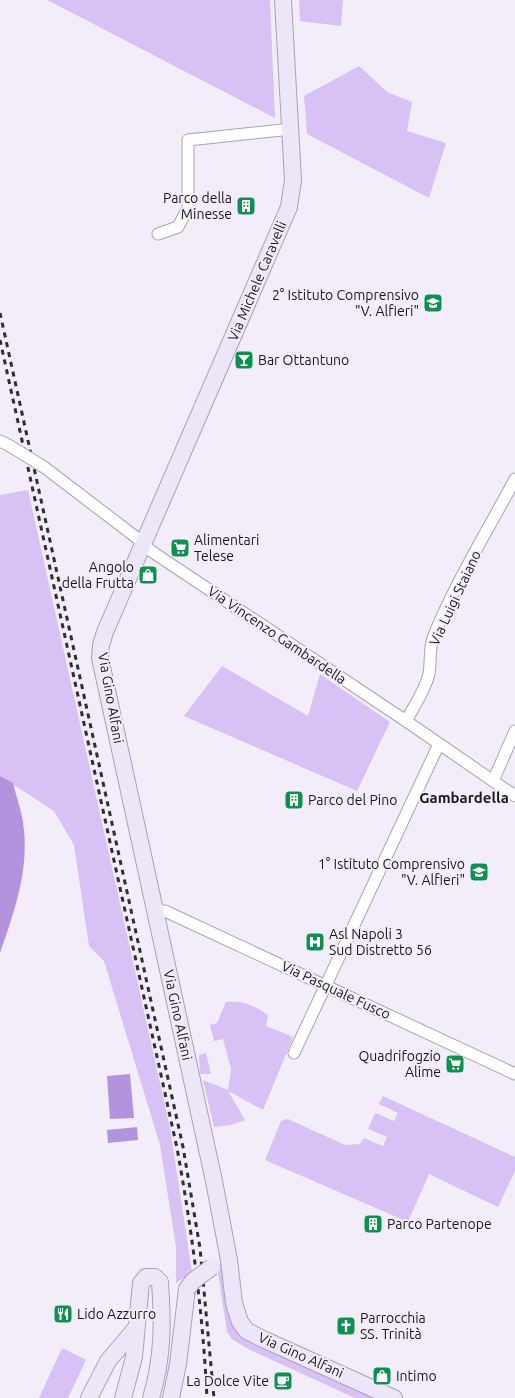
<svg xmlns="http://www.w3.org/2000/svg" width="515" height="1398" font-family="Ubuntu,sans-serif">
<style>
.green{fill:#d7c1f5}
.water{fill:#b393de}
.lines{fill:none;stroke-linecap:round;stroke-linejoin:round}
.street-casing{stroke:#a8a3af;stroke-width:13}
.secondary-casing{stroke:#a8a3af;stroke-width:18}
.street{stroke:#fff;stroke-width:11}
.secondary{stroke:#ede5f8;stroke-width:16}
.rail{stroke:#302e33;stroke-width:3;stroke-dasharray:5 5;stroke-linecap:butt}
.street-bridge-casing{stroke:#a8a3af;stroke-width:13;stroke-linecap:butt}
.secondary-bridge-casing{stroke:#a8a3af;stroke-width:18;stroke-linecap:butt}
.street-bridge{stroke:#fff;stroke-width:11}
.secondary-bridge{stroke:#ede5f8;stroke-width:16}
.labels{text-anchor:middle;stroke-width:4;stroke-linejoin:round;paint-order:stroke}
.poi-label{font-size:14px;fill:#1a181c;stroke:#f2edf9;text-anchor:start}
.street-label{font-size:14px;fill:#1a181c;stroke:#f2edf9}
.neighbourhood-label{font-size:15px;font-weight:bold;fill:#1a181c;stroke:#f2edf9}
</style>
<rect width="100%" height="100%" fill="#f2edf9"/>
<g class="green">
<polygon points="47,0 270,0 275,118 53,3"/>
<polygon points="299,0 343,0 341,26 300,21"/>
<polygon points="359,66 387,92 412,102 407,131 446,143 429,198 307,134 304,96"/>
<polygon points="28,490 170,1128 192,1272 176,1283 176,1247 160,1145 104,961 89,946 74,845 54,811 0,776 0,495"/>
<polygon points="222,666 308,716 320,674 390,722 357,791 184,716"/>
<path d="M 226,1002 C 243,1001 254,1005 268,1015 L 266,1026 L 293,1037 L 263,1110 L 228,1091 L 245,1120 L 231,1125 L 214,1127 L 203,1080 L 228,1090 L 231,1069 L 223,1039 L 214,1041 L 210,1025 L 217,1023 Z"/>
<polygon points="206,1053 211,1074 200,1074 199,1055"/>
<polygon points="383,1096 515,1157 515,1171 498,1207 429,1174 408,1222 265,1160 281,1121 288,1119 345,1145 360,1144 364,1138 383,1146 387,1137 368,1129 375,1113 394,1121 398,1113 379,1104"/>
<polygon points="229,1260 240,1322 393,1398 355,1398 248,1349 232,1339 227,1332 217,1265"/>
<polygon points="62,1348 86,1360 68,1398 39,1398"/>
</g>
<g class="water">
<path d="M 0,776 L 13,783 C 16,796 21,809 23,822 C 30,868 15,910 0,953 Z"/>
<polygon points="130,1074 134,1118 110,1119 107,1076"/>
<polygon points="137,1127 138,1140 108,1143 107,1130"/>
</g>
<g class="lines">
<g class="street-casing">
<g id="street">
<polyline points="158,234 178,227 188,208 188,140 291,129"/>
<polyline points="0,441 10,446"/>
<polyline points="44,467 137,538 151,551 406,721 515,796"/>
<path d="M 406,721 C 414,706 425,691 429,674 C 431,662 429,651 433,638 C 454,585 488,530 515,479"/>
<polyline points="493,781 515,731"/>
<polyline points="155,911 165,911 515,1074"/>
<polyline points="294,1053 439,744"/>
</g>
</g>
<g class="secondary-casing">
<g id="secondary">
<polyline points="283,0 293,180 289,207 105,632 101,645 100,658 214,1181 229,1260 234,1303 240,1322 247,1331 265,1340 394,1398"/>
<polyline points="89,1398 108,1361 136,1328"/>
<path d="M 123,1398 L 134,1357 L 141,1283 L 146,1277 L 155,1277 L 160,1282 C 163,1325 163,1357 151,1398"/>
<polyline points="171,1398 178,1364 187,1289"/>
</g>
</g>
<use href="#street" class="street"/>
<use href="#secondary" class="secondary"/>
<g class="rail">
<polyline points="0,313 183,1147 200,1248 214,1398"/>
<path d="M 0,340 L 177,1148 C 192,1231 203,1314 207,1398"/>
</g>
<g class="street-bridge-casing">
<polyline id="street-bridge" points="10,446 44,467"/>
</g>
<g class="secondary-bridge-casing">
<polyline id="secondary-bridge" points="187,1289 193,1281 212,1267"/>
</g>
<use href="#street-bridge" class="street-bridge"/>
<use href="#secondary-bridge" class="secondary-bridge"/>
</g>
<defs>
<g id="building-square" transform="scale(1)"><rect x="-9" y="-9" width="18" height="18" rx="4" fill="#0c914f" stroke="#f2edf9"/><path d="M-4-6H4V6H1V3H-1V6H-4ZM-2.5-4.3h1.7v1.8h-1.7ZM.8-4.3h1.7v1.8H.8ZM-2.5-1h1.7V.8h-1.7ZM.8-1h1.7V.8H.8Z" fill="#fff"/></g>
<g id="school-square" transform="scale(1)"><rect x="-9" y="-9" width="18" height="18" rx="4" fill="#0c914f" stroke="#f2edf9"/><path d="M0-5L7-2L0 1L-7-2ZM-4 1L0 2.5L4 1V4Q0 6-4 4Z" fill="#fff"/></g>
<g id="bar-square" transform="scale(1)"><rect x="-9" y="-9" width="18" height="18" rx="4" fill="#0c914f" stroke="#f2edf9"/><path d="M-6-5H6L.8 .8V4.5H3.5V6h-7V4.5H-.8V.8Z" fill="#fff"/></g>
<g id="supermarket-square" transform="scale(1)"><rect x="-9" y="-9" width="18" height="18" rx="4" fill="#0c914f" stroke="#f2edf9"/><path d="M-6-5.5h2.5l.6 2H6L4.5 2H-2.5L-4.4-4H-6ZM-1.5 3.2a1.3 1.3 0 1 0 .1 0ZM3 3.2a1.3 1.3 0 1 0 .1 0Z" fill="#fff"/></g>
<g id="shop-square" transform="scale(1)"><rect x="-9" y="-9" width="18" height="18" rx="4" fill="#0c914f" stroke="#f2edf9"/><path d="M-5-2.5h2.3a2.7 3.5 0 0 1 5.4 0H5L5.5 6h-11ZM-1.5-2.5h3a1.5 2.3 0 0 0-3 0Z" fill="#fff"/></g>
<g id="hospital-square" transform="scale(1)"><rect x="-9" y="-9" width="18" height="18" rx="4" fill="#0c914f" stroke="#f2edf9"/><path d="M-5-5h3v3.5h4V-5h3V5h-3V1.5h-4V5h-3Z" fill="#fff"/></g>
<g id="restaurant-square" transform="scale(1)"><rect x="-9" y="-9" width="18" height="18" rx="4" fill="#0c914f" stroke="#f2edf9"/><path d="M-5-6h1v4h1v-4h1v4h1v-4h1v5L-1.5 .5V6h-2V.5L-5-1ZM5-6V6H3V1.5H1.5Q1.5-4 5-6Z" fill="#fff"/></g>
<g id="church-square" transform="scale(1)"><rect x="-9" y="-9" width="18" height="18" rx="4" fill="#0c914f" stroke="#f2edf9"/><path d="M-1.2-6h2.4v3.5h3.3v2.4h-3.3V6h-2.4V-.1h-3.3v-2.4h3.3Z" fill="#fff"/></g>
<g id="cafe-square" transform="scale(1)"><rect x="-9" y="-9" width="18" height="18" rx="4" fill="#0c914f" stroke="#f2edf9"/><path d="M-5.5-4.5H6V0H3Q3 3.5 0 3.5H-2.5Q-5.5 3.5-5.5 0ZM3-3.2v2h1.7v-2ZM-6 4.5H4V6H-6Z" fill="#fff"/></g>
</defs>
<g fill-rule="evenodd">
<use href="#building-square" x="246" y="206"/>
<use href="#school-square" x="433" y="303"/>
<use href="#bar-square" x="244" y="360"/>
<use href="#supermarket-square" x="180" y="548"/>
<use href="#shop-square" x="148" y="575"/>
<use href="#building-square" x="294" y="800"/>
<use href="#school-square" x="479" y="872"/>
<use href="#hospital-square" x="315" y="942"/>
<use href="#supermarket-square" x="455" y="1064"/>
<use href="#building-square" x="373" y="1224"/>
<use href="#restaurant-square" x="63" y="1314"/>
<use href="#church-square" x="346" y="1326"/>
<use href="#shop-square" x="382" y="1376"/>
<use href="#cafe-square" x="283" y="1381"/>
</g>
<g class="labels">
<g class="poi-label">
<text x="232" y="203" text-anchor="end">Parco della<tspan x="232" dy="16">Minesse</tspan></text>
<text x="419" y="300" text-anchor="end">2° Istituto Comprensivo<tspan x="419" dy="16">"V. Alfieri"</tspan></text>
<text x="258" y="365">Bar Ottantuno</text>
<text x="194" y="545">Alimentari<tspan x="194" dy="16">Telese</tspan></text>
<text x="134" y="572" text-anchor="end">Angolo<tspan x="134" dy="16">della Frutta</tspan></text>
<text x="308" y="805">Parco del Pino</text>
<text x="465" y="869" text-anchor="end">1° Istituto Comprensivo<tspan x="465" dy="16">"V. Alfieri"</tspan></text>
<text x="329" y="939">Asl Napoli 3<tspan x="329" dy="16">Sud Distretto 56</tspan></text>
<text x="441" y="1061" text-anchor="end">Quadrifogzio<tspan x="441" dy="16">Alime</tspan></text>
<text x="387" y="1229">Parco Partenope</text>
<text x="77" y="1319">Lido Azzurro</text>
<text x="360" y="1323">Parrocchia<tspan x="360" dy="16">SS. Trinità</tspan></text>
<text x="396" y="1381">Intimo</text>
<text x="269" y="1386" text-anchor="end">La Dolce Vite</text>
</g>
<g class="street-label">
<text transform="translate(257 281) rotate(-67)" y="5">Via Michele Caravelli</text>
<text transform="translate(455 598) rotate(-65)" y="5">Via Luigi Staiano</text>
<text transform="translate(277 635) rotate(34)" y="5">Via Vincenzo Gambardella</text>
<text transform="translate(111 698) rotate(80)" y="5">Via Gino Alfani</text>
<text transform="translate(336 990) rotate(25)" y="5">Via Pasquale Fusco</text>
<text transform="translate(178 1015) rotate(78)" y="5">Via Gino Alfani</text>
<text transform="translate(301 1355) rotate(24)" y="5">Via Gino Alfani</text>
</g>
<g class="neighbourhood-label">
<text x="464" y="803">Gambardella</text>
</g>
</g>
</svg>
